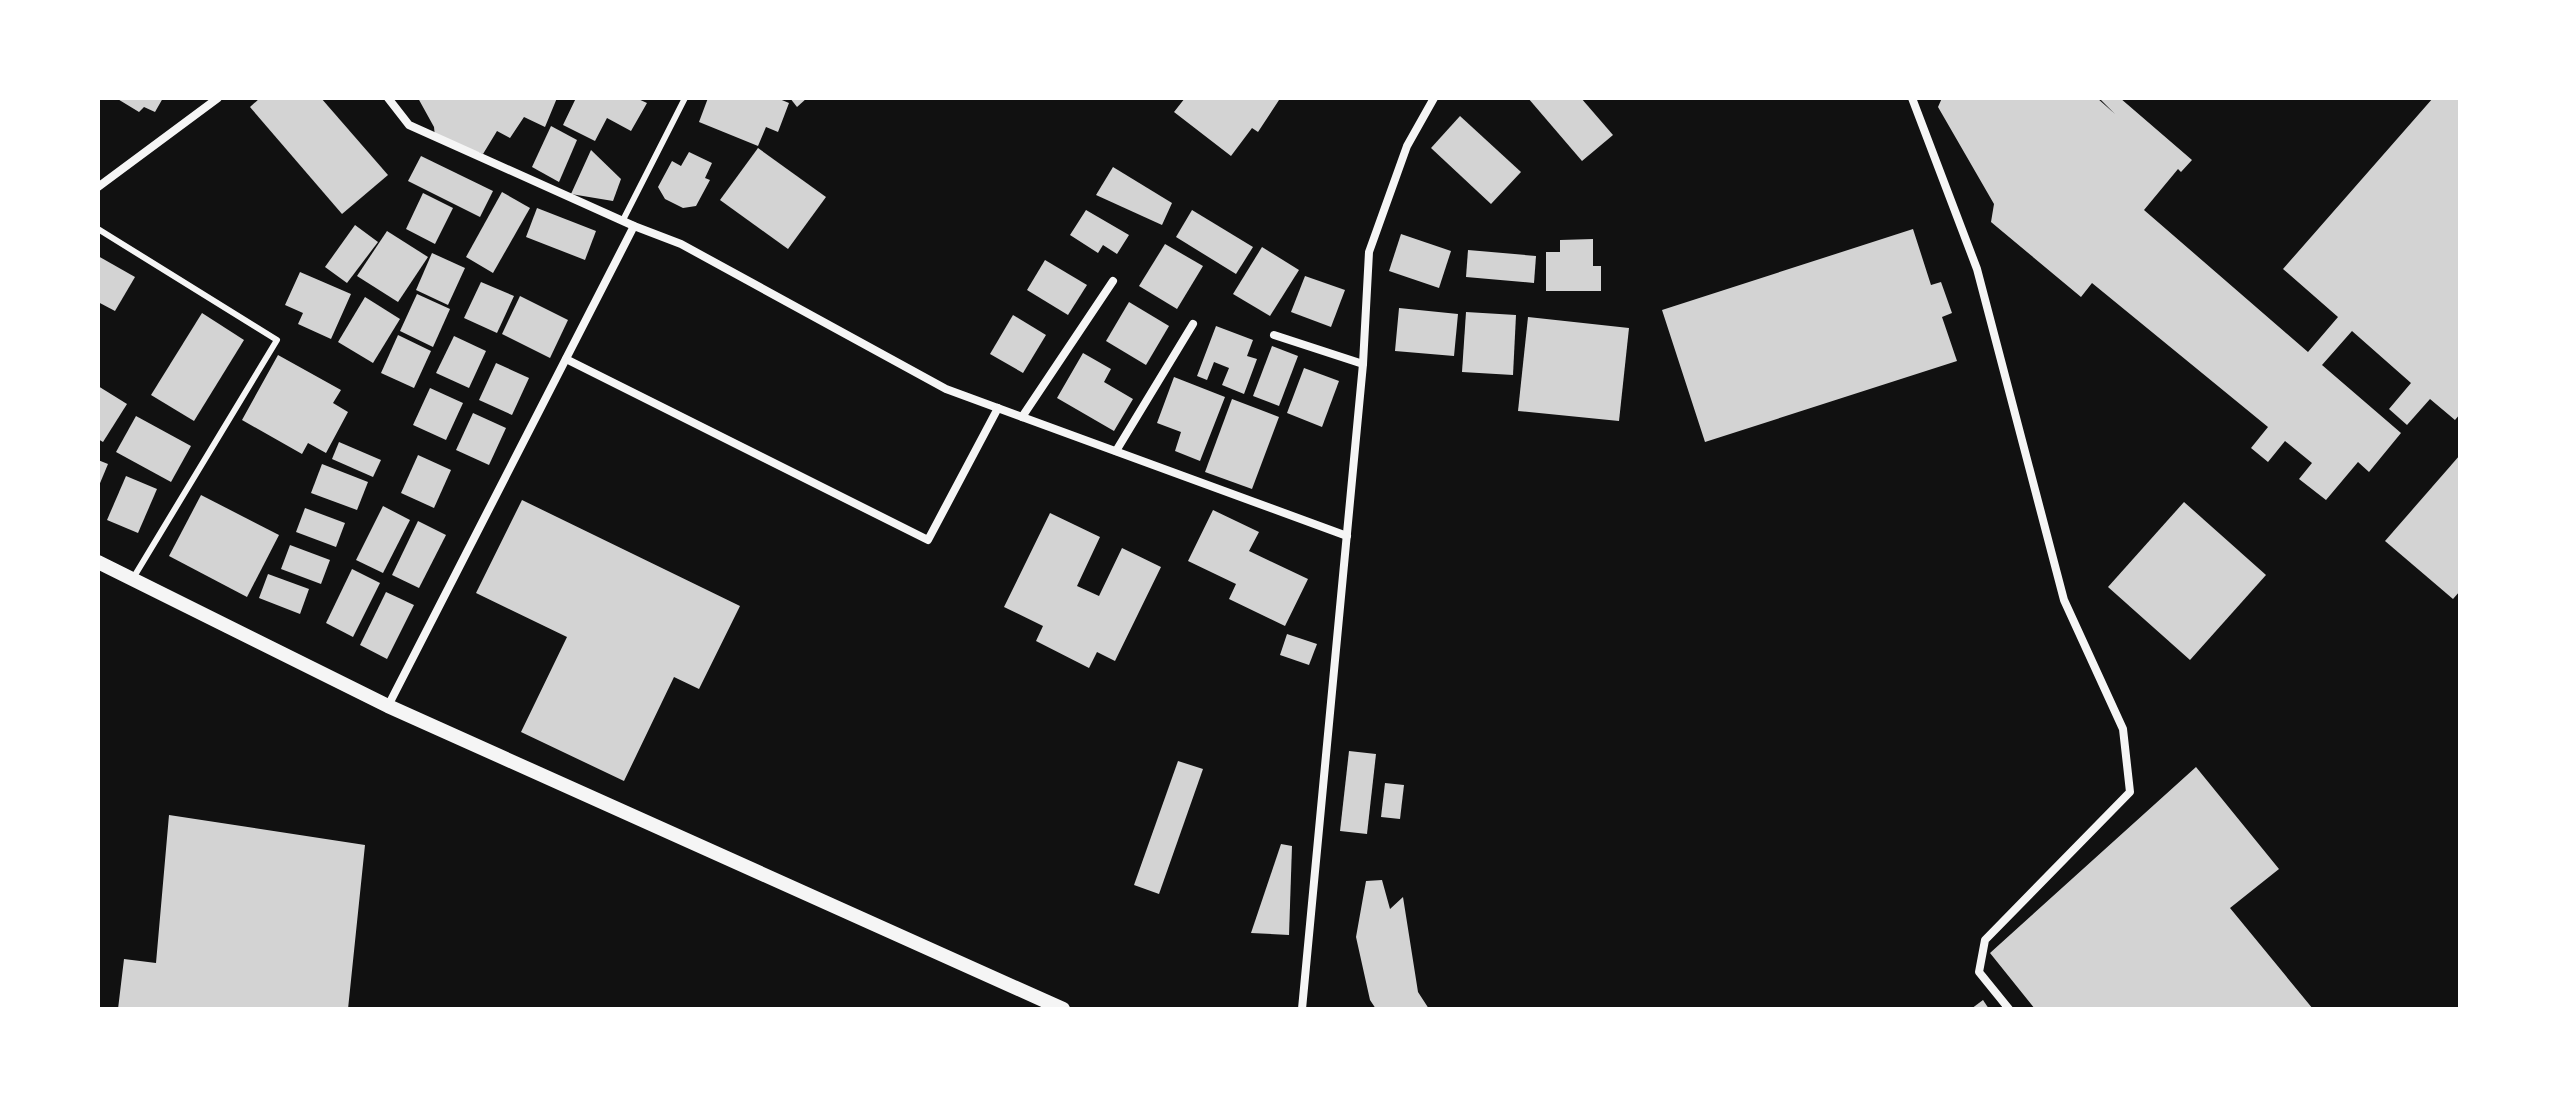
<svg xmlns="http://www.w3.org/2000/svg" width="2558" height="1107" font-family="Overpass,sans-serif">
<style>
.building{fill:#d3d3d3}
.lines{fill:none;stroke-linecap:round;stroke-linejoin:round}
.service{stroke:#f5f5f5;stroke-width:6}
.minor{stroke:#f5f5f5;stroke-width:8}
.tertiary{stroke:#f5f5f5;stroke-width:14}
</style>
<rect width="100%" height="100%" fill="#111"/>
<g class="building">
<polygon points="116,98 163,98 155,112 144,107 139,112"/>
<polygon points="260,98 321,98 388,175 342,214 250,107"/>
<polygon points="418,98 557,98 545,127 524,117 510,138 497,131 483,154 435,137 434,127"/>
<polygon points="576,98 636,98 647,103 631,131 607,118 595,141 563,125"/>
<polygon points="708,98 777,98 789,103 778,132 766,127 758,146 699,122"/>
<polygon points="790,98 807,98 797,107"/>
<polygon points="1185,98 1275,98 1279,100 1258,132 1252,128 1231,156 1174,112"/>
<polygon points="1528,98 1581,98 1613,135 1582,161"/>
<polygon points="1942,98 2097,98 2115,114 2099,98 2120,98 2192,160 2181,172 2178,169 2144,210 2308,352 2338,317 2283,269 2433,98 2460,98 2460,414 2455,420 2430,399 2407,425 2389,409 2411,383 2352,331 2322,365 2401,433 2369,472 2358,462 2326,500 2299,479 2312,463 2285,441 2268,462 2251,448 2268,427 2092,283 2081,297 1991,222 1994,204 1938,107"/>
<polygon points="1460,116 1521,172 1491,204 1431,148"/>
<polygon points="551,126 577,140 559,182 532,167"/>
<polygon points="758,148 826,197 788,249 720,200"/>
<polygon points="591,150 621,179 613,201 571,194"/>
<polygon points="689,152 712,163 705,178 710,180 696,206 683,208 665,199 658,187 672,161 681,166"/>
<polygon points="421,156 493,191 480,217 408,181"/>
<polygon points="1113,167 1172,203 1162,225 1096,195"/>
<polygon points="502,192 530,208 493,273 466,257"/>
<polygon points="423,193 453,208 435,244 406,229"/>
<polygon points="537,208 596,231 585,260 526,237"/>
<polygon points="1086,210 1129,235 1117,254 1103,245 1098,253 1070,235"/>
<polygon points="1192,210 1253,247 1236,274 1176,237"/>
<polygon points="355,225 378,242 347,283 325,267"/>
<polygon points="1913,229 1931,285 1941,282 1952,313 1942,317 1957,361 1705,442 1662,310"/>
<polygon points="387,231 428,257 398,302 357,276"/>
<polygon points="1401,234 1451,251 1439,288 1389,271"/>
<polygon points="1593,239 1593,266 1601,266 1601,291 1546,291 1546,252 1560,252 1560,240"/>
<polygon points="1165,244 1203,266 1177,309 1139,286"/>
<polygon points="1262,247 1299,270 1270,316 1233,294"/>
<polygon points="1468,250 1536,256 1534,283 1466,277"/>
<polygon points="432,253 465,268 448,305 416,290"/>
<polygon points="98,256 135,277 115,311 98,302"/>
<polygon points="1045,260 1087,285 1068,315 1027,290"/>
<polygon points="300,272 351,294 331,339 298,324 303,313 285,305"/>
<polygon points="1305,276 1345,290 1331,327 1291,312"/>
<polygon points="481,282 514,296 497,333 464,318"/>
<polygon points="417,294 450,309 433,347 400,331"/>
<polygon points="520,296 568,320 550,358 502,334"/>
<polygon points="365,297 400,319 373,363 338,342"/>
<polygon points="1129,302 1169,326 1146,365 1106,341"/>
<polygon points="1399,308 1458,314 1454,356 1395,351"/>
<polygon points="1466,312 1516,315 1513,375 1462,372"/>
<polygon points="202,313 244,340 194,421 151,395"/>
<polygon points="1013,315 1046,335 1023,373 990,354"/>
<polygon points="1528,317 1629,328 1619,421 1518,411"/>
<polygon points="1216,326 1253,340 1247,356 1257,359 1244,394 1222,385 1229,368 1214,362 1207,380 1197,376"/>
<polygon points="398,335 431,351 414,388 381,373"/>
<polygon points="454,336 486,351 469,388 436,373"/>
<polygon points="1272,346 1298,356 1279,406 1253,396"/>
<polygon points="1083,353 1111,369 1104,382 1133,399 1114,431 1057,398"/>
<polygon points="278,355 341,390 333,403 348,412 326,453 308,443 302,454 242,420"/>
<polygon points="496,363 529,378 512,415 479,400"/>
<polygon points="1304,368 1339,381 1322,427 1287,413"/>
<polygon points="1174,377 1225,397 1200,461 1175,451 1181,432 1157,423"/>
<polygon points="98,386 127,404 103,442 98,439"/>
<polygon points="430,388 463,403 446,440 413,425"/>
<polygon points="1232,399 1279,417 1252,489 1205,472"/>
<polygon points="473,413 506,428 489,465 456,450"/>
<polygon points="136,416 191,446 171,482 116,452"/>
<polygon points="339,442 381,460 373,477 332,459"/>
<polygon points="418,455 451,470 434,508 401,493"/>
<polygon points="2460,455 2460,591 2453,599 2385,541"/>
<polygon points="98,460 108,464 98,488"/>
<polygon points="322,464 368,482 357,510 311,493"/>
<polygon points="126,476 157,489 138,533 107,520"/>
<polygon points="201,495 279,535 247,597 169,556"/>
<polygon points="522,500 740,606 699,689 674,677 624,781 521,732 567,637 476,593"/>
<polygon points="2184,502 2266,575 2190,660 2108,587"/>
<polygon points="383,506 410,520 383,573 356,560"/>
<polygon points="305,508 345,523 336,547 296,532"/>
<polygon points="1213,510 1259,532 1249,551 1308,579 1285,626 1229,599 1236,584 1188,561"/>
<polygon points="1050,513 1100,537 1077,586 1099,596 1122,548 1161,567 1115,661 1097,652 1089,668 1036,641 1043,626 1004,607"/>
<polygon points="418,521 446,535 419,588 392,575"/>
<polygon points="290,545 330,560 321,584 281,569"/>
<polygon points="352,569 380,583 353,637 326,623"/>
<polygon points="268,574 309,589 300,614 259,598"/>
<polygon points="386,592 414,605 387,659 360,645"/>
<polygon points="1287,634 1317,644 1309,665 1280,655"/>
<polygon points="1349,751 1376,754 1367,834 1340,831"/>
<polygon points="1178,761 1203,769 1159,894 1134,885"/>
<polygon points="2196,767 2279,869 2230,908 2313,1009 2035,1009 1990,953"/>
<polygon points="1385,783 1404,785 1400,819 1381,817"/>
<polygon points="169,815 365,845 348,1009 118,1009 124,959 156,963"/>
<polygon points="1281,844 1292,846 1289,935 1251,933"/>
<polygon points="1382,880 1390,909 1403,897 1418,992 1429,1009 1376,1009 1370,1000 1356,937 1366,881"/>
<polygon points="1983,1000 1989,1009 1971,1009"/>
</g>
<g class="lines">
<g class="service">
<polyline points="623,220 685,98"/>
<polyline points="98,229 277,340 132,580"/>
</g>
<g class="minor">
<polyline points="388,98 409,125 634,226 681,244 946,389 1347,536"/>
<polyline points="1912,98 1977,269 2064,600 2123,729 2130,792 1985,940 1979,972 2009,1009"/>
<polyline points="98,187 218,98"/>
<polyline points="1274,335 1363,364"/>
<polyline points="566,359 928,540 998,408"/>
<polyline points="1022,417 1113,281"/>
<polyline points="1116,451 1193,324"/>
<polyline points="388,706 634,226"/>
<polyline points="1302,1009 1363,364 1369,252 1407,146 1434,98"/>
</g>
<polyline class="tertiary" points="98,562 388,706 1063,1009"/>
</g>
<rect width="2558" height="1107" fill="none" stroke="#ffffff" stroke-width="200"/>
</svg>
